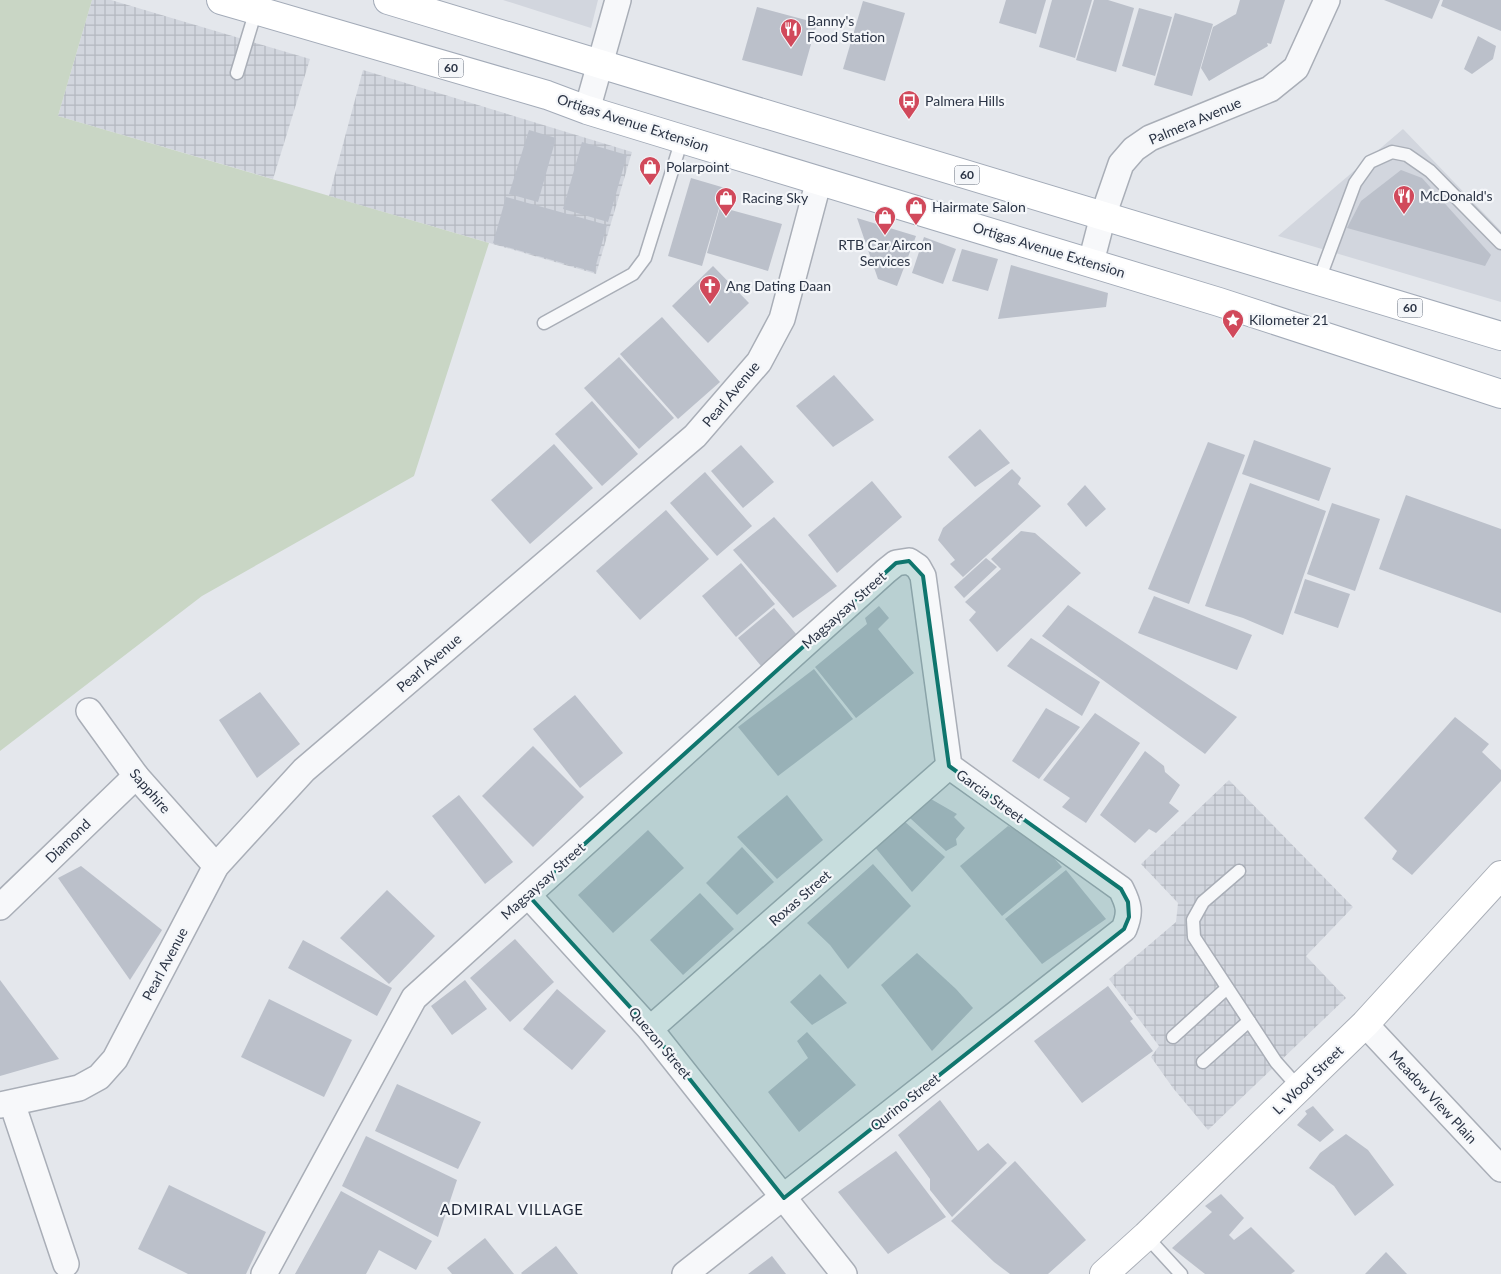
<svg xmlns="http://www.w3.org/2000/svg" width="1501" height="1274" font-family="Lato,sans-serif">
<style>
.built{fill:#d2d6de}
.industrial{fill:url(#industrial-grid)}
.grass{fill:#c9d6c5}
.building{fill:#bbc0ca}
.lines{fill:none;stroke-linecap:round;stroke-linejoin:round}
.service-casing{stroke:#a9aeb7;stroke-width:15}
.minor-casing{stroke:#a9aeb7;stroke-width:28}
.secondary-casing{stroke:#a9aeb7;stroke-width:30}
.primary-casing{stroke:#a3abb8;stroke-width:30}
.service{stroke:#f7f8fa;stroke-width:12}
.minor{stroke:#f7f8fa;stroke-width:25}
.secondary{stroke:#fff;stroke-width:28}
.primary{stroke:#fff;stroke-width:28}
.marked{fill:#0f766e;fill-opacity:0.2;stroke:#0f766e;stroke-width:4;stroke-linejoin:round}
.labels{text-anchor:middle;stroke-width:4.5;stroke-linejoin:round;paint-order:stroke}
.shield{fill:#f4f6f9;stroke:#676e7b;stroke-width:1}
.shield-label{font-size:12px;font-weight:bold;fill:#2b3445}
.poi-label{font-size:14px;fill:#2b3445;stroke:#f4f6f9;text-anchor:start}
.street-label{font-size:14px;fill:#2b3445;stroke:#f4f6f9}
.neighbourhood-label{font-size:15px;letter-spacing:1px;fill:#1d2536;stroke:#f4f6f9}
</style>
<defs>
<pattern id="industrial-grid" width="8" height="8" patternUnits="userSpaceOnUse" patternTransform="scale(1.25)"><rect width="8" height="8" fill="#d2d6de"/><path d="M0 4h8M4 0v8" fill="none" stroke="#b4b8c0"/></pattern>
</defs>
<rect width="100%" height="100%" fill="#e4e7ec"/>
<g class="built">
<polygon points="503,0 598,0 591,28"/>
<polygon points="1403,129 1501,231 1501,302 1278,236"/>
</g>
<g class="industrial">
<polygon points="92,0 111,0 310,59 273,179 58,116"/>
<polygon points="363,70 632,152 596,274 329,196"/>
<polygon points="1229,780 1353,907 1306,956 1346,998 1208,1130 1173,1088 1151,1057 1159,1046 1109,979 1176,922 1178,903 1141,864"/>
</g>
<polygon class="grass" points="0,0 92,0 58,116 489,243 414,476 202,596 0,751"/>
<g class="building">
<polygon points="1006,0 1046,0 1036,34 999,23"/>
<polygon points="1052,0 1092,0 1075,58 1039,47"/>
<polygon points="1094,0 1108,0 1134,8 1116,72 1076,60"/>
<polygon points="1240,0 1285,0 1271,44 1267,43 1268,46 1209,81 1201,68 1213,27 1236,14"/>
<polygon points="1384,0 1440,0 1432,19"/>
<polygon points="1443,0 1501,0 1501,31 1441,6"/>
<polygon points="863,1 905,13 885,81 843,69"/>
<polygon points="757,7 817,23 802,76 742,60"/>
<polygon points="1139,8 1172,17 1155,76 1122,66"/>
<polygon points="1175,13 1213,24 1192,96 1154,85"/>
<polygon points="1478,36 1496,46 1493,59 1472,74 1464,69"/>
<polygon points="529,130 556,138 538,202 509,194"/>
<polygon points="582,142 627,155 608,222 563,209"/>
<polygon points="1401,170 1422,178 1491,255 1485,266 1347,228 1361,201"/>
<polygon points="691,178 725,188 702,266 668,256"/>
<polygon points="506,197 607,225 594,272 493,243"/>
<polygon points="720,207 782,224 768,271 707,253"/>
<polygon points="857,218 916,236 897,286 878,279"/>
<polygon points="924,237 956,249 943,284 912,273"/>
<polygon points="962,249 998,259 988,291 952,281"/>
<polygon points="1011,265 1108,293 1106,307 998,319"/>
<polygon points="713,266 749,303 708,343 672,306"/>
<polygon points="662,317 720,382 678,419 620,354"/>
<polygon points="619,357 674,418 639,449 584,388"/>
<polygon points="834,375 874,420 833,447 796,406"/>
<polygon points="592,401 638,454 602,486 555,434"/>
<polygon points="980,429 1010,463 975,487 948,457"/>
<polygon points="1254,440 1331,468 1319,501 1242,474"/>
<polygon points="1208,442 1245,455 1189,604 1148,589"/>
<polygon points="554,444 593,488 530,544 491,500"/>
<polygon points="741,445 774,482 743,508 711,471"/>
<polygon points="1012,469 1021,478 1018,484 1041,506 963,577 950,564 955,560 938,540 943,528"/>
<polygon points="705,472 752,526 717,556 670,503"/>
<polygon points="872,481 902,517 837,573 808,535"/>
<polygon points="1250,483 1326,511 1283,635 1243,618 1205,606"/>
<polygon points="1085,485 1106,509 1086,527 1067,504"/>
<polygon points="1406,495 1501,529 1501,613 1379,569"/>
<polygon points="1332,503 1380,519 1355,591 1307,574"/>
<polygon points="666,510 709,559 640,620 596,571"/>
<polygon points="774,517 837,586 793,618 733,550"/>
<polygon points="1021,531 1035,533 1081,573 997,652 969,620 976,612 965,602 1001,569 991,559"/>
<polygon points="986,558 997,567 964,598 954,587"/>
<polygon points="741,563 775,604 736,637 702,596"/>
<polygon points="1305,579 1350,594 1338,628 1294,613"/>
<polygon points="1154,596 1252,635 1237,670 1138,633"/>
<polygon points="1068,605 1237,717 1205,754 1042,636"/>
<polygon points="879,606 889,618 878,629 914,673 856,718 815,667 867,624 865,618"/>
<polygon points="774,608 797,635 761,666 738,638"/>
<polygon points="1031,638 1100,682 1082,716 1007,666"/>
<polygon points="814,669 853,719 778,776 738,727"/>
<polygon points="260,692 300,744 257,778 219,720"/>
<polygon points="575,695 623,753 580,788 533,729"/>
<polygon points="1046,708 1080,727 1039,779 1012,761"/>
<polygon points="1095,713 1140,743 1086,823 1062,807 1070,798 1043,780"/>
<polygon points="1455,717 1489,744 1482,752 1501,770 1501,781 1412,875 1392,859 1397,851 1364,818"/>
<polygon points="533,746 584,797 533,847 482,796"/>
<polygon points="1145,751 1164,766 1165,772 1180,785 1169,803 1179,811 1156,833 1149,829 1135,843 1100,815"/>
<polygon points="459,795 513,862 485,884 432,816"/>
<polygon points="787,795 823,840 777,879 737,837"/>
<polygon points="931,799 957,814 954,817 965,828 956,839 957,845 946,851 910,818"/>
<polygon points="904,821 945,857 912,892 874,846"/>
<polygon points="1008,826 1039,841 1062,867 1002,916 960,866"/>
<polygon points="648,830 684,868 613,933 578,895"/>
<polygon points="742,847 774,882 737,915 706,883"/>
<polygon points="873,864 911,906 848,969 830,945 807,923"/>
<polygon points="81,866 162,930 130,980 58,878"/>
<polygon points="1066,870 1106,919 1042,964 1005,919"/>
<polygon points="387,890 435,936 389,984 340,938"/>
<polygon points="700,893 734,929 683,975 650,940"/>
<polygon points="515,939 554,982 510,1022 470,978"/>
<polygon points="303,940 392,988 377,1016 288,968"/>
<polygon points="917,953 956,989 973,1008 932,1051 881,985"/>
<polygon points="820,974 847,1003 812,1025 790,1002"/>
<polygon points="0,980 59,1059 0,1076"/>
<polygon points="465,980 487,1009 452,1035 431,1006"/>
<polygon points="1108,986 1133,1019 1130,1021 1153,1051 1082,1103 1034,1041"/>
<polygon points="557,989 606,1031 572,1070 523,1029"/>
<polygon points="269,999 352,1040 324,1097 241,1057"/>
<polygon points="807,1032 856,1085 799,1132 768,1092 808,1058 797,1041"/>
<polygon points="397,1084 481,1122 458,1169 375,1131"/>
<polygon points="940,1100 978,1151 988,1143 1007,1163 952,1217 930,1190 930,1179 898,1135"/>
<polygon points="1313,1106 1334,1130 1320,1142 1297,1125 1307,1114 1305,1111"/>
<polygon points="1346,1134 1368,1150 1394,1185 1355,1216 1334,1186 1309,1168 1320,1153"/>
<polygon points="366,1136 457,1180 438,1237 342,1186"/>
<polygon points="896,1151 946,1217 888,1254 838,1192"/>
<polygon points="1015,1161 1086,1240 1048,1274 1010,1274 994,1262 951,1221"/>
<polygon points="169,1185 266,1232 246,1274 188,1274 138,1249"/>
<polygon points="341,1191 432,1241 416,1270 379,1250 366,1274 295,1274"/>
<polygon points="1221,1194 1244,1218 1229,1235 1234,1240 1251,1227 1295,1271 1291,1274 1205,1274 1172,1248 1212,1212 1205,1206"/>
<polygon points="485,1238 514,1274 452,1274 447,1268"/>
<polygon points="556,1246 578,1274 522,1274 521,1273"/>
<polygon points="1386,1252 1407,1274 1365,1274"/>
<polygon points="772,1256 786,1274 748,1274"/>
</g>
<g class="lines">
<g class="service-casing">
<g id="service">
<polyline points="237,73 256,10"/>
<polyline points="1319,280 1355,183 1370,162 1392,152 1407,155 1430,171 1501,243"/>
<polyline points="544,323 633,274 645,258 682,139"/>
<polyline points="1239,871 1203,902 1193,920 1194,937 1276,1062 1299,1088"/>
<polyline points="1173,1037 1227,988"/>
<polyline points="1203,1062 1249,1021"/>
<polyline points="1146,1236 1181,1274"/>
</g>
</g>
<g class="minor-casing">
<g id="minor">
<polyline points="587,110 618,0"/>
<polyline points="1091,262 1103,216 1121,164 1134,149 1150,138 1270,89 1296,68 1327,0"/>
<polyline points="89,711 136,776 216,866"/>
<polyline points="528,895 650,1029 844,1274"/>
<polyline points="0,907 136,776"/>
<polyline points="1365,1024 1501,1169"/>
<polyline points="650,1029 949,766"/>
<polyline points="12,1103 66,1264"/>
<polyline points="0,1105 79,1088 99,1077 115,1059 216,866 304,770 695,436 759,362 782,319 819,180"/>
<path d="M 264,1274 L 414,998 L 886,571 L 896,563 L 909,561 L 918,567 L 923,576 L 949,766 L 1121,889 C 1129,905 1131,912 1124,929 L 685,1274"/>
</g>
</g>
<g class="secondary-casing">
<polyline id="secondary" points="1104,1274 1146,1236 1365,1024 1501,875"/>
</g>
<g class="primary-casing">
<g id="primary">
<polyline points="221,0 547,95 587,110 682,139 1219,302 1501,394"/>
<polyline points="388,0 1501,336"/>
</g>
</g>
<use href="#service" class="service"/>
<use href="#minor" class="minor"/>
<use href="#secondary" class="secondary"/>
<use href="#primary" class="primary"/>
</g>
<path class="marked" d="M 909,561 L 923,576 L 949,766 L 1121,889 L 1128,902 L 1129,917 L 1124,929 L 784,1198 L 650,1029 L 528,895 L 896,563 Z"/>
<defs>
<g id="restaurant-pin" transform="scale(1.125)"><path d="M0 17L-7.5 6A9.5 9.5 0 1 1 7.5 6Z" fill="#d1495b" stroke="#f4f6f9"/><path d="M-5-6h1v4h1v-4h1v4h1v-4h1v5L-1.5 .5V6h-2V.5L-5-1ZM5-6V6H3V1.5H1.5Q1.5-4 5-6Z" fill="#fff"/></g>
<g id="bus-pin" transform="scale(1.125)"><path d="M0 17L-7.5 6A9.5 9.5 0 1 1 7.5 6Z" fill="#d1495b" stroke="#f4f6f9"/><path d="M-5-6H5V4H4V6H2V4H-2V6H-4V4H-5ZM-3.5-4V0h7V-4ZM-3.5 1.2v1.5H-2V1.2ZM2 1.2v1.5H3.5V1.2Z" fill="#fff"/></g>
<g id="shop-pin" transform="scale(1.125)"><path d="M0 17L-7.5 6A9.5 9.5 0 1 1 7.5 6Z" fill="#d1495b" stroke="#f4f6f9"/><path d="M-5-2.5h2.3a2.7 3.5 0 0 1 5.4 0H5L5.5 6h-11ZM-1.5-2.5h3a1.5 2.3 0 0 0-3 0Z" fill="#fff"/></g>
<g id="church-pin" transform="scale(1.125)"><path d="M0 17L-7.5 6A9.5 9.5 0 1 1 7.5 6Z" fill="#d1495b" stroke="#f4f6f9"/><path d="M-1.2-6h2.4v3.5h3.3v2.4h-3.3V6h-2.4V-.1h-3.3v-2.4h3.3Z" fill="#fff"/></g>
<g id="sight-pin" transform="scale(1.125)"><path d="M0 17L-7.5 6A9.5 9.5 0 1 1 7.5 6Z" fill="#d1495b" stroke="#f4f6f9"/><path d="M0-6L1.8-2.2L6-1.7L2.9 1.2L3.7 5.4L0 3.3L-3.7 5.4L-2.9 1.2L-6-1.7L-1.8-2.2Z" fill="#fff"/></g>
</defs>
<g fill-rule="evenodd">
<use href="#restaurant-pin" x="791" y="29"/>
<use href="#bus-pin" x="909" y="101"/>
<use href="#shop-pin" x="650" y="167"/>
<use href="#restaurant-pin" x="1404" y="196"/>
<use href="#shop-pin" x="726" y="198"/>
<use href="#shop-pin" x="916" y="207"/>
<use href="#shop-pin" x="885" y="217"/>
<use href="#church-pin" x="710" y="286"/>
<use href="#sight-pin" x="1233" y="320"/>
</g>
<g class="labels">
<g class="shield">
<rect x="438.5" y="58.5" width="25" height="19" rx="4"/>
<rect x="954.5" y="165.5" width="25" height="19" rx="4"/>
<rect x="1397.5" y="298.5" width="25" height="19" rx="4"/>
</g>
<g class="shield-label">
<text x="451" y="72">60</text>
<text x="967" y="179">60</text>
<text x="1410" y="312">60</text>
</g>
<g class="poi-label">
<text x="807" y="26">Banny's<tspan x="807" dy="16">Food Station</tspan></text>
<text x="925" y="106">Palmera Hills</text>
<text x="666" y="172">Polarpoint</text>
<text x="1420" y="201">McDonald's</text>
<text x="742" y="203">Racing Sky</text>
<text x="932" y="212">Hairmate Salon</text>
<text x="885" y="250" text-anchor="middle">RTB Car Aircon<tspan x="885" dy="16">Services</tspan></text>
<text x="726" y="291">Ang Dating Daan</text>
<text x="1249" y="325">Kilometer 21</text>
</g>
<g class="street-label">
<text transform="translate(1195 121) rotate(-23)" y="5">Palmera Avenue</text>
<text transform="translate(633 123) rotate(18)" y="5">Ortigas Avenue Extension</text>
<text transform="translate(1049 250) rotate(17)" y="5">Ortigas Avenue Extension</text>
<text transform="translate(731 394) rotate(-50)" y="5">Pearl Avenue</text>
<text transform="translate(844 610) rotate(-42)" y="5">Magsaysay Street</text>
<text transform="translate(429 663) rotate(-41)" y="5">Pearl Avenue</text>
<text transform="translate(150 791) rotate(49)" y="5">Sapphire</text>
<text transform="translate(990 796) rotate(36)" y="5">Garcia Street</text>
<text transform="translate(68 841) rotate(-44)" y="5">Diamond</text>
<text transform="translate(543 881) rotate(-42)" y="5">Magsaysay Street</text>
<text transform="translate(800 898) rotate(-41)" y="5">Roxas Street</text>
<text transform="translate(165 964) rotate(-62)" y="5">Pearl Avenue</text>
<text transform="translate(660 1043) rotate(50)" y="5">Quezon Street</text>
<text transform="translate(1308 1080) rotate(-44)" y="5">L. Wood Street</text>
<text transform="translate(1433 1097) rotate(47)" y="5">Meadow View Plain</text>
<text transform="translate(905 1102) rotate(-38)" y="5">Qurino Street</text>
</g>
<g class="neighbourhood-label">
<text x="512" y="1215">ADMIRAL VILLAGE</text>
</g>
</g>
</svg>
